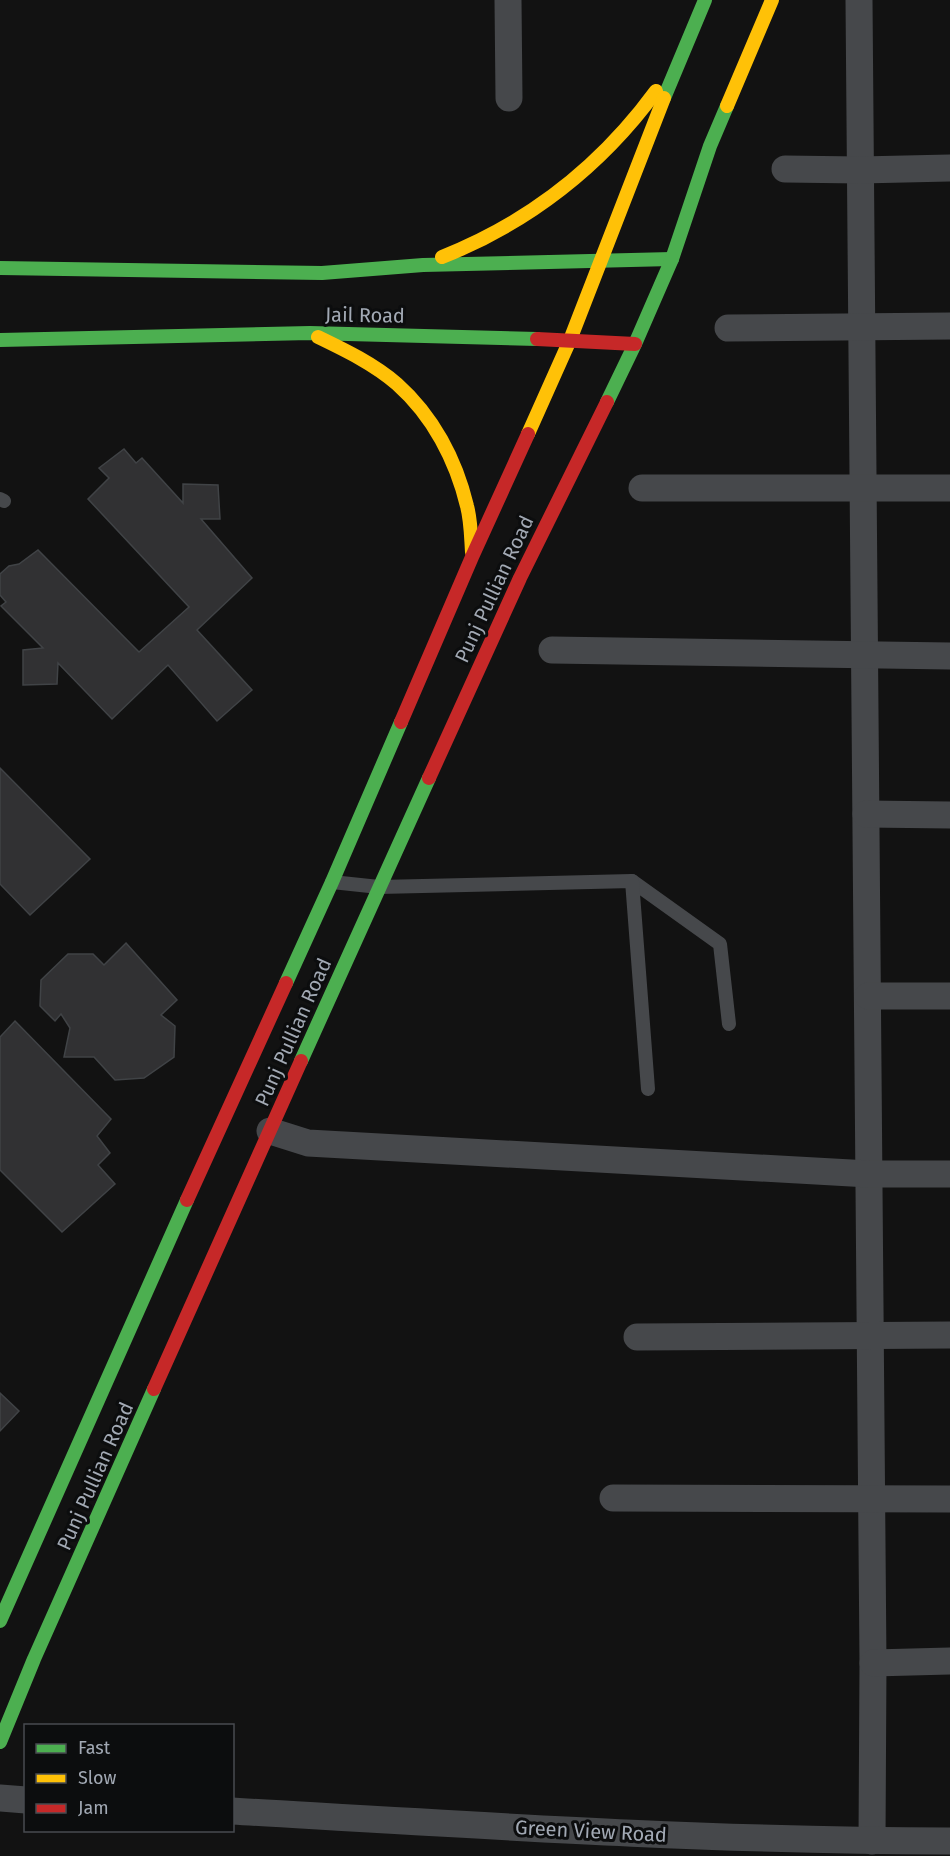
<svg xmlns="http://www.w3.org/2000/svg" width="950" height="1856" font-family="'Fira Sans',sans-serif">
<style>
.building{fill:#313133;stroke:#404346;stroke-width:1.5}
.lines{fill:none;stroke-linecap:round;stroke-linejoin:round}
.lane{stroke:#46484b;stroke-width:14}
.street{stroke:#46484b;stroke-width:27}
.fast{stroke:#4caf50;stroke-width:14}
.slow{stroke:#ffc107;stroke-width:14}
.jam{stroke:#c62828;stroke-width:14}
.labels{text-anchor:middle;stroke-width:6;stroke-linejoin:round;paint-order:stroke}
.street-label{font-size:20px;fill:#a2a9b4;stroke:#0c0d0e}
</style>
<rect width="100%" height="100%" fill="#121212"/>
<g class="building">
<polygon points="124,449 136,463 142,458 183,503 183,484 218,485 220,519 201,519 252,578 197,630 252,690 217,721 168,665 112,719 58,663 57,684 23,685 23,650 43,648 1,606 6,602 0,595 0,574 9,566 19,564 38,550 139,652 189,607 88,499 109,478 99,468"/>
<polygon points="0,768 90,859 30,915 0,884"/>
<polygon points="126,943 177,1000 161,1015 175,1026 174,1057 144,1078 115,1080 94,1057 64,1057 70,1028 61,1014 55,1021 40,1006 41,980 68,954 93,954 104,965"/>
<polygon points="15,1021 111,1119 97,1136 110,1153 98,1165 115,1184 62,1232 0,1170 0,1037"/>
<polygon points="0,1393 19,1411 0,1431"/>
</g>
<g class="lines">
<g class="lane">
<polyline points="0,499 4,501"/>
<polyline points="632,881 720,944 729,1024"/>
<polyline points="332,882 379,887 632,881 648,1089"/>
</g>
<g class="street">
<polyline points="508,0 509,98"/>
<polyline points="859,0 873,1663 872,1841"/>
<polyline points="785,169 860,170 950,168"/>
<polyline points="728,328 950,326"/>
<polyline points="642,488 950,488"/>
<polyline points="552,650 950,656"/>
<polyline points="866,814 950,815"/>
<polyline points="868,996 950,996"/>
<polyline points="270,1131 308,1143 869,1174 950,1174"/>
<polyline points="637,1337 950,1335"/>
<polyline points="613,1498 950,1499"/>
<polyline points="873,1663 950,1661"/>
<polyline points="0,1798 26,1800"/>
<path d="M 232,1811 C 472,1825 711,1841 950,1841"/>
</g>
<g class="fast">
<polyline points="664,98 705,0"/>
<polyline points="0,268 322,273 423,265 672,259"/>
<polyline points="0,340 310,333 537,339"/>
<polyline points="607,402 635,344 672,259 710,146 727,106"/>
<polyline points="286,983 332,882 401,722"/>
<polyline points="301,1061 429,778"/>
<polyline points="0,1621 187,1200"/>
<polyline points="0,1742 34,1659 154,1389"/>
</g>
<g class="slow">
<polyline points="727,106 772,0"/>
<path d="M 442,257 C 528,223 601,166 656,91"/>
<path d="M 318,337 C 345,350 374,364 397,384 C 433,416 456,460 467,506 C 471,521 471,537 472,552"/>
<polyline points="528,434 570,340 664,98"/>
</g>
<g class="jam">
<polyline points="537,339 635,344"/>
<polyline points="401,722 472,557 528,434"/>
<polyline points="429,778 520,578 607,402"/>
<polyline points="187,1200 286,983"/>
<polyline points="154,1389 301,1061"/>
</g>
</g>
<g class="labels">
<g class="street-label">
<text transform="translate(365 315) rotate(1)" y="7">Jail Road</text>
<text transform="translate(494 589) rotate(-65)" y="7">Punj Pullian Road</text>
<text transform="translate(293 1032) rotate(-66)" y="7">Punj Pullian Road</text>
<text transform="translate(95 1476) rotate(-66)" y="7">Punj Pullian Road</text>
<text transform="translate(591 1831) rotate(3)" y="7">Green View Road</text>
</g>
</g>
<rect x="24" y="1724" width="210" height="108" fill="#0c0d0e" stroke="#484b50" stroke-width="1.5"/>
<rect x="36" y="1744" width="30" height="9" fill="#4caf50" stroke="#484b50" stroke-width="1.5"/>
<text x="78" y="1754" font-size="18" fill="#a2a9b4">Fast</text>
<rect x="36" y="1774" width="30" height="9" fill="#ffc107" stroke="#484b50" stroke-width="1.5"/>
<text x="78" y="1784" font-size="18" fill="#a2a9b4">Slow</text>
<rect x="36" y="1804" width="30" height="9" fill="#c62828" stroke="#484b50" stroke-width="1.5"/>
<text x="78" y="1814" font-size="18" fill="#a2a9b4">Jam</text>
</svg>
